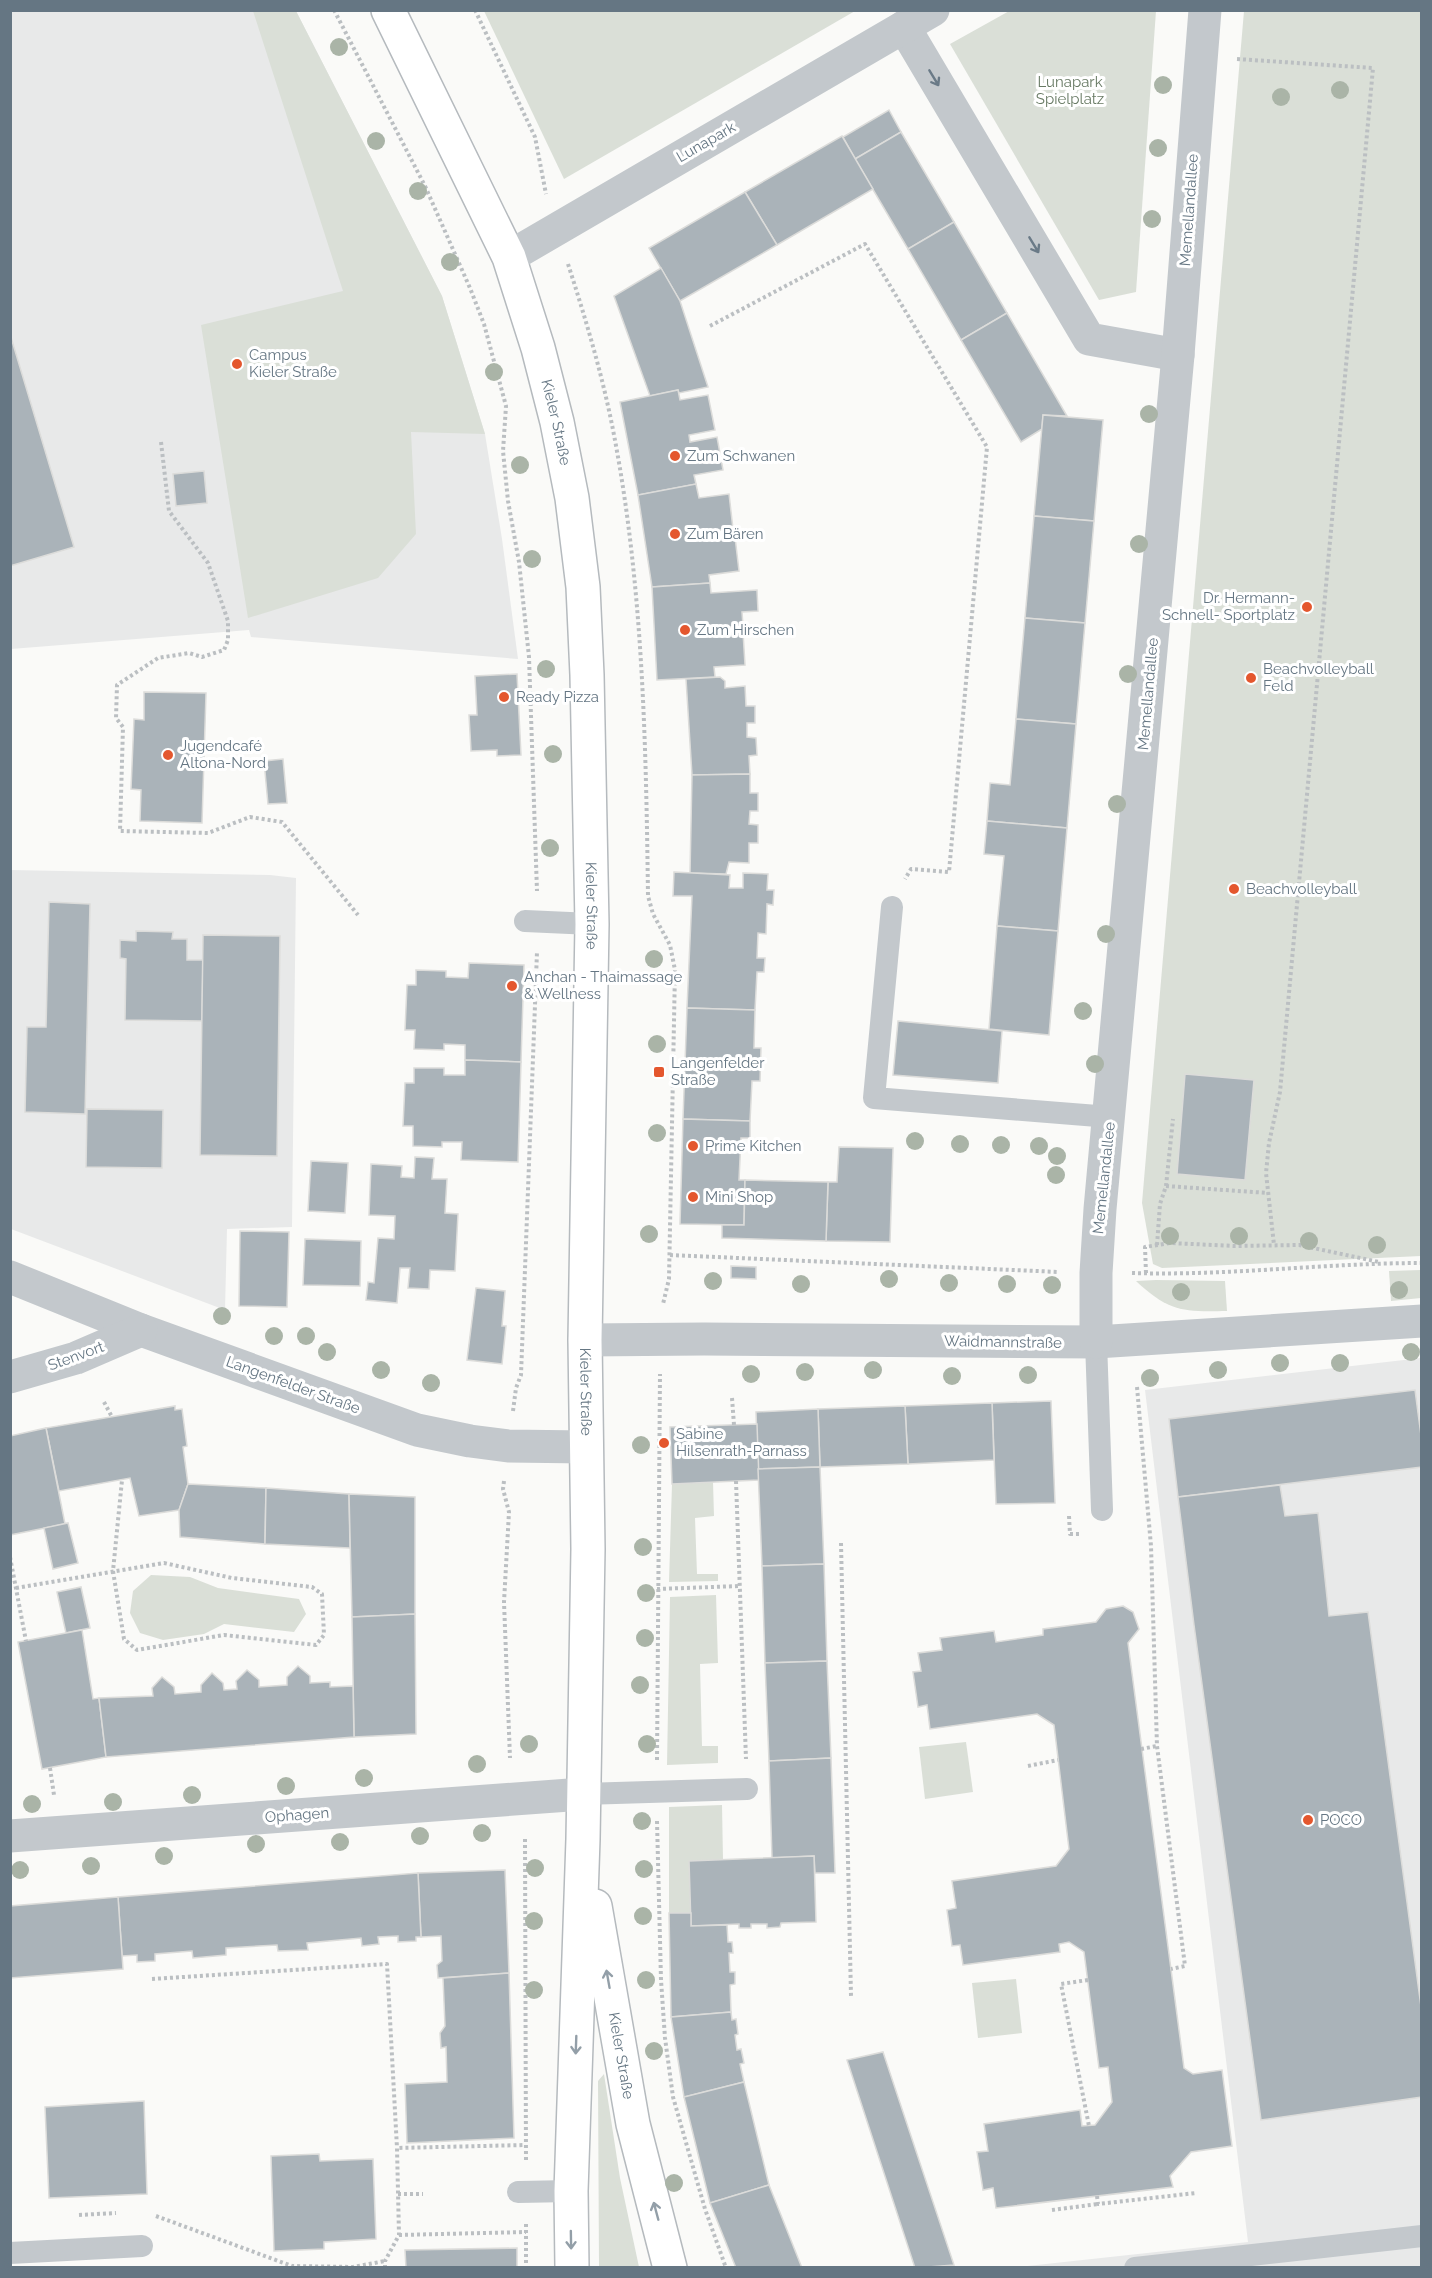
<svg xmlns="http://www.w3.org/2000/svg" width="1432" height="2278" font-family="Raleway,sans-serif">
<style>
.built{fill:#e8e9e9}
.green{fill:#dadfd7}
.building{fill:#aab3b9;stroke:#dcdcda;stroke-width:1.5}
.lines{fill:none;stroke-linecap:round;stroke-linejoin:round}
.primary-casing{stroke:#b5babe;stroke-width:36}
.path{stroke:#bbbfc2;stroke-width:4;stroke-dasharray:3 3;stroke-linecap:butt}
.service{stroke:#c3c8cc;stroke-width:22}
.minor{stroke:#c3c8cc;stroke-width:33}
.primary{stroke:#fff;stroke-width:33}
.tree{fill:#aab4a7}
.oneway{stroke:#6a7a87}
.oneway2{stroke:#939fa8}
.poi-dot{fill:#e4572e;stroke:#fff;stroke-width:2}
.labels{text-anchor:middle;stroke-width:6;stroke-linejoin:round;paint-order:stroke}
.park-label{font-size:15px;fill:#687a64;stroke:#fff}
.street-label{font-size:15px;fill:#657683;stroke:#fff}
.poi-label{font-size:15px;fill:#657683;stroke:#fff;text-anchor:start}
</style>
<rect width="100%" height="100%" fill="#fafaf8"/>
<g class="built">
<polygon points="11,11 296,11 442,296 485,434 502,539 518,659 251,637 249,630 11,649"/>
<polygon points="10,870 270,875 296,878 292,1227 227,1229 225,1310 11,1229"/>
<polygon points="1421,1358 1421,2267 1009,2268 1248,2242 1145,1390"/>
</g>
<g class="green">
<polygon points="1011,10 1156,11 1136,292 1099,300 950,44"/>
<polygon points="253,11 296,11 442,296 485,434 411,432 416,534 378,578 248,618 201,325 343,291"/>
<polygon points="484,11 855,11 564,179"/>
<polygon points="1244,11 1421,11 1421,1256 1162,1268 1153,1264 1142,1203"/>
<polygon points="1421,1270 1421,1298 1391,1301 1389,1271"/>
<path d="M 1156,1280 L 1225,1281 L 1227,1311 C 1184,1312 1169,1312 1136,1281 Z"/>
<polygon points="713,1482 714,1516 695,1518 697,1574 718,1574 718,1581 669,1582 672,1484"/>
<polygon points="151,1575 190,1577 218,1588 299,1599 306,1614 294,1632 224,1624 204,1634 163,1640 140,1633 130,1613 133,1591"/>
<polygon points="716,1595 718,1663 700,1664 702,1746 718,1746 718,1763 667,1765 670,1597"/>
<polygon points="966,1742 973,1792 925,1799 919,1747"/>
<polygon points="722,1805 723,1860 691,1913 669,1913 669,1807"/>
<polygon points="1016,1979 1022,2033 978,2038 972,1983"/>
<polygon points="604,2074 620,2178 639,2267 599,2267 598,2081"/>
</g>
<g class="building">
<polygon points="889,110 901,132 855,159 843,137"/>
<polygon points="901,132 954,222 908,249 855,159"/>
<polygon points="842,136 873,189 777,245 745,192"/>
<polygon points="745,192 777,245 680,301 649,248"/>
<polygon points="954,222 1007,313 961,340 908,249"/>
<polygon points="661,268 680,301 708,387 679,393 678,390 650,396 614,296"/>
<polygon points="1007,313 1067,416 1043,415 1042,429 1021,442 961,340"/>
<polygon points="10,334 74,547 10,566"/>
<polygon points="678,390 680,400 708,395 715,430 689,435 690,442 717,437 723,470 694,475 696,484 638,495 620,402"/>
<polygon points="1043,415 1103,420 1094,521 1034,516"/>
<polygon points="204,471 207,503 176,506 173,474"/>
<polygon points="696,484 699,498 729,494 733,529 706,531 708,540 735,537 739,571 709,575 710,583 652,587 638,495"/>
<polygon points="1034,516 1094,521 1085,623 1025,618"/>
<polygon points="710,583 711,593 757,590 758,611 742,612 743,626 716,628 716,634 743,632 745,665 714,667 715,677 657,680 652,587"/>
<polygon points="1025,618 1085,623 1076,724 1016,719"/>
<polygon points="517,674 521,755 497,756 497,750 471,751 469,715 477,715 475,676"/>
<polygon points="720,677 725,681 725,688 745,686 746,706 755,706 755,723 747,723 747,737 756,738 757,755 749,756 750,774 692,775 686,679"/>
<polygon points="144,692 206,693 202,823 140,821 141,790 131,789 134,719 144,720"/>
<polygon points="1016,719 1076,724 1067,828 987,821 990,783 1010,785"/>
<polygon points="283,759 287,803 268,804 264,761"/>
<polygon points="750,774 750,793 758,793 758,811 750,811 749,824 758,825 758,843 749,843 749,863 729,862 726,874 690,873 692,775"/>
<polygon points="987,821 1067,828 1058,931 997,926 1004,856 984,854"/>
<polygon points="674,872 730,875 729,888 743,888 743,873 768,874 767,890 774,890 773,905 767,904 766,934 758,933 757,958 765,958 764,972 757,972 755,1010 687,1008 692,896 673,896"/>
<polygon points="49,902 90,904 85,1114 25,1112 27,1027 46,1027"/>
<polygon points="997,926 1058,931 1049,1035 989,1029"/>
<polygon points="136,931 173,932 172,939 187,939 187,960 203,960 202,1021 125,1020 126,959 120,958 120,940 136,941"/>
<polygon points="203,935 280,936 277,1156 200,1155"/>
<polygon points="469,963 524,965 521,1062 465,1060 465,1045 444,1044 444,1050 414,1049 415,1030 405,1030 407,985 416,985 416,970 446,971 446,977 468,978"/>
<polygon points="687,1008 755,1010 754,1048 761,1048 760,1081 752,1081 750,1121 683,1119"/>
<polygon points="898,1021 1002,1031 998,1083 893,1075"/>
<polygon points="465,1060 521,1062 518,1162 461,1160 462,1142 442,1142 442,1147 413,1146 413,1126 403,1126 405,1083 414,1083 414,1068 444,1068 444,1075 465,1075"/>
<polygon points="1185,1074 1254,1080 1245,1180 1177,1174"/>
<polygon points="87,1109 163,1110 162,1168 86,1167"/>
<polygon points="683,1119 750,1121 750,1138 741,1138 739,1180 745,1180 744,1225 680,1224"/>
<polygon points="839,1147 893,1148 890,1242 826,1241 828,1182 837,1182"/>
<polygon points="415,1157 434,1158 432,1179 447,1179 445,1213 458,1214 455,1271 430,1270 429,1289 408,1288 410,1268 400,1268 397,1303 366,1300 368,1282 374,1283 378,1238 394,1239 395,1216 369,1215 371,1164 402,1166 401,1177 414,1178"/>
<polygon points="311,1161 348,1163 345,1213 308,1211"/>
<polygon points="745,1180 828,1182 826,1241 722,1238 722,1225 744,1225"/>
<polygon points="240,1231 289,1232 287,1307 239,1306"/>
<polygon points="305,1239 361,1241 360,1286 303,1285"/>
<polygon points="731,1266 756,1267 756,1279 731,1278"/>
<polygon points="476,1288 505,1291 502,1326 506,1326 502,1364 467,1360"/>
<polygon points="1415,1390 1422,1443 1422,1467 1178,1497 1169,1419"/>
<polygon points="1051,1401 1055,1503 996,1504 992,1403"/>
<polygon points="992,1403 994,1460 908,1464 905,1406"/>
<polygon points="175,1406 175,1410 182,1409 187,1446 183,1447 188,1484 179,1510 139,1516 130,1478 59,1491 46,1428"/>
<polygon points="905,1406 908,1464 820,1467 818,1409"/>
<polygon points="818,1409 820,1467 758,1469 756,1412"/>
<polygon points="757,1424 759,1480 672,1484 670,1427"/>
<polygon points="46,1428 65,1524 10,1535 10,1436"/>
<polygon points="820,1467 824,1564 762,1566 758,1469"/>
<polygon points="188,1484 266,1488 265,1544 180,1537 179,1510"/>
<polygon points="1280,1485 1285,1516 1318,1513 1329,1616 1368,1612 1422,2014 1422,2097 1261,2120 1194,1625 1178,1497"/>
<polygon points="266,1488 349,1494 350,1548 265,1544"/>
<polygon points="349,1494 415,1497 415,1614 352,1617"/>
<polygon points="68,1523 78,1563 53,1569 44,1528"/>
<polygon points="824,1564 827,1661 765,1663 762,1566"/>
<polygon points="81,1587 90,1628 66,1633 57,1592"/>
<polygon points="1123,1606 1133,1612 1139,1629 1128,1643 1184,2068 1193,2074 1222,2070 1232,2146 1191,2152 1170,2176 1173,2187 996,2208 993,2188 983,2190 977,2152 988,2151 984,2124 1080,2110 1082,2126 1095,2125 1112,2102 1108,2067 1099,2068 1084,1952 1069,1942 1059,1944 1060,1952 963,1965 960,1945 952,1946 947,1910 956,1908 952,1881 1056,1866 1069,1849 1054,1725 1037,1714 930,1729 927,1705 918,1707 913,1672 921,1671 918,1653 942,1650 940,1638 994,1631 996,1642 1043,1635 1043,1629 1096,1622 1106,1609"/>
<polygon points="415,1614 416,1734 354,1737 352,1617"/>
<polygon points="82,1630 93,1699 99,1698 106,1757 42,1769 18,1642"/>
<polygon points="827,1661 831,1758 769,1761 765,1663"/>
<polygon points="298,1666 310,1676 310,1683 330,1682 330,1687 353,1686 354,1737 106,1757 99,1698 153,1696 152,1688 162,1677 174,1687 175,1694 201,1692 201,1685 212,1673 223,1683 224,1690 237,1689 236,1681 247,1670 259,1680 259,1687 287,1685 287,1677"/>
<polygon points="831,1758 835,1873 815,1873 814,1856 772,1858 769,1761"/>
<polygon points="814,1856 816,1922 781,1923 780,1927 767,1928 767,1924 751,1924 751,1928 739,1928 739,1924 691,1926 689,1861"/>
<polygon points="505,1870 509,1973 438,1978 437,1965 442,1961 441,1936 421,1937 418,1873"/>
<polygon points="418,1873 421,1937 416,1937 416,1941 398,1942 398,1936 378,1937 379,1944 362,1946 361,1938 307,1943 308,1950 278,1951 277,1945 226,1948 226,1955 193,1958 192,1951 155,1954 155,1961 137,1962 137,1955 122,1956 118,1897"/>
<polygon points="118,1897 123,1969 10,1978 10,1906"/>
<polygon points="669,1913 691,1913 691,1926 727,1925 728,1942 732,1942 733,1953 729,1953 730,1972 735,1972 735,1984 730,1985 731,2012 671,2017"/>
<polygon points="509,1973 514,2138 407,2143 405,2084 447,2082 446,2047 441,2048 440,2033 445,2026 443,1978"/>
<polygon points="731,2012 732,2020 736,2019 738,2034 735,2035 737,2050 741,2049 744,2063 740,2064 744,2082 684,2097 671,2017"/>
<polygon points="883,2052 954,2265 915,2268 847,2060"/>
<polygon points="744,2082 769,2185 710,2203 684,2097"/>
<polygon points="144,2101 147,2194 49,2198 45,2107"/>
<polygon points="319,2154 320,2161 373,2159 376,2239 324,2242 324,2249 274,2251 271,2156"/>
<polygon points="769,2185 802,2268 736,2268 710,2203"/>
<polygon points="517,2248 517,2268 406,2268 405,2250"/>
</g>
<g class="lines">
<g class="primary-casing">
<g id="primary">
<path id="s1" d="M 388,10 L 509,257 L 538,348 L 557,422 L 572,498 L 583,587 L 587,675 L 592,924 L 585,1340 L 588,1549 L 583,1839 L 571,2191 L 572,2268"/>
<path id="s2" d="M 595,1906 L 633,2124 L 670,2268"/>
</g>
</g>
<g class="path">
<polyline points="334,10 425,186 470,288 484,324 506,406 503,451 508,501 519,562 529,657 537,891"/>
<polyline points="475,10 535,137 546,194"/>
<polyline points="1237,59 1373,68 1280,1092 1269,1143 1266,1173 1274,1245"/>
<path d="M 568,264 C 586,320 603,377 614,435 C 643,587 646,742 648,896 L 653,914 L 670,945 L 675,970 L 669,1279 L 663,1304"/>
<polyline points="710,326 865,244 987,447 949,872 911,869 905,879"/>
<polyline points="161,442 169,511 208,563 228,621 228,640 224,650 202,657 189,653 158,658 117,685 116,718 123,727 120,831 208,833 250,817 282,822 358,915"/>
<polyline points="1166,1186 1268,1193"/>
<polyline points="1157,1245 1160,1204 1166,1186 1173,1119"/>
<polyline points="670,1255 1059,1272"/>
<path d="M 1132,1273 C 1229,1276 1325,1263 1422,1263"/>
<polyline points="1146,1273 1145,1247 1170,1243 1235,1246 1299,1245 1379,1262"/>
<polyline points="1137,1387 1151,1546 1157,1746 1185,1966 1171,1969"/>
<polyline points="732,1398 734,1425"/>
<polyline points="104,1402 112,1417"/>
<polyline points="513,1411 516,1388 521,1375 537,952"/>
<polyline points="504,1481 503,1489 509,1512 504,1602 510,1758"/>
<polyline points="736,1481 746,1759"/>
<polyline points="1069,1516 1070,1534 1081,1534"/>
<polyline points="841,1543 851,1996"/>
<polyline points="10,1557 26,1641"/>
<polyline points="16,1588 164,1563 232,1578 312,1587 322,1594 324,1635 316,1645 224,1635 137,1650 124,1639 113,1571 122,1480"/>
<polyline points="657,1589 740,1586"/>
<polyline points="1141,1749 1157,1746"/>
<polyline points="657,1760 660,1374"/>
<polyline points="1028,1766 1058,1760"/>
<polyline points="50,1768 54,1795"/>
<polyline points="657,1821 661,1980 665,2038 673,2097 705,2209 726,2268"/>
<polyline points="525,1839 526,2162"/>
<polyline points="152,1979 387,1964 397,2148"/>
<polyline points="1088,1980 1061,1984 1089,2126"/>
<polyline points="398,2194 423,2194"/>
<polyline points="1097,2196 1098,2204 1196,2193"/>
<polyline points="1052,2210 1098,2204"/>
<polyline points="79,2215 116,2213"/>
<polyline points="156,2216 292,2266 353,2267 385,2261"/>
<polyline points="526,2224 526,2268"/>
<polyline points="399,2235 526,2232"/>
<polyline points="385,2268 385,2261 399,2235 397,2148 525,2145"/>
</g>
<g class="service">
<polyline points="892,907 874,1098 1110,1117"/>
<polyline points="525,921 592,924"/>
<polyline points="1096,1342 1102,1510"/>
<polyline points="583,1794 747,1789"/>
<polyline points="518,2192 571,2191"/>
<polyline points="10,2253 142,2246"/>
<polyline points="1135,2268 1422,2236"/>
</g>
<g class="minor">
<polyline points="904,27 1089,339 1178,355"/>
<polyline points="509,257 933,10"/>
<polyline points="10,1277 141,1330 417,1430 470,1441 508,1446 586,1447"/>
<polyline points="585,1340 704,1339 1096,1342 1422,1321"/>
<polyline points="1096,1342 1096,1273 1100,1209 1178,355 1205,10"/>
<polyline points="10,1377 76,1358 141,1330"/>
<polyline points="10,1836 583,1794"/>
</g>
<use href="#primary" class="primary"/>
</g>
<g class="tree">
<circle cx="339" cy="47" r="9"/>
<circle cx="1163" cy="85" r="9"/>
<circle cx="1340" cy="90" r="9"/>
<circle cx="1281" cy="97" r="9"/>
<circle cx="376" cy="141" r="9"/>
<circle cx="1158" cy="148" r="9"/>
<circle cx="418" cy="191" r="9"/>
<circle cx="1152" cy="219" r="9"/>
<circle cx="450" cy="262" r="9"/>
<circle cx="494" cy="372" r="9"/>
<circle cx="1149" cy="414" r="9"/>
<circle cx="520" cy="465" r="9"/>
<circle cx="1139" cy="544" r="9"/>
<circle cx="532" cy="559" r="9"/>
<circle cx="546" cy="669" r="9"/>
<circle cx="1128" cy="674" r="9"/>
<circle cx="553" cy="754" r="9"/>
<circle cx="1117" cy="804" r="9"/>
<circle cx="550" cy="848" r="9"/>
<circle cx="1106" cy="934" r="9"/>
<circle cx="654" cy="959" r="9"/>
<circle cx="1083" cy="1011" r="9"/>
<circle cx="657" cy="1044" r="9"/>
<circle cx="1095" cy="1064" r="9"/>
<circle cx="657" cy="1133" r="9"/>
<circle cx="915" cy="1141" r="9"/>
<circle cx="960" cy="1144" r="9"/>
<circle cx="1001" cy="1145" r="9"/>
<circle cx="1039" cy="1146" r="9"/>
<circle cx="1057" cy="1156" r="9"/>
<circle cx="1056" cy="1175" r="9"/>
<circle cx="649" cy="1234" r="9"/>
<circle cx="1170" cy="1236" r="9"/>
<circle cx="1239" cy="1236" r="9"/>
<circle cx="1309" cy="1241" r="9"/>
<circle cx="1377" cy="1245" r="9"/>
<circle cx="889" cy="1279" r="9"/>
<circle cx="713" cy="1281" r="9"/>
<circle cx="949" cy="1283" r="9"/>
<circle cx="801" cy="1284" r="9"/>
<circle cx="1007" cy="1284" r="9"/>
<circle cx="1052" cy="1285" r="9"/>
<circle cx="1399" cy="1290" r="9"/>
<circle cx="1181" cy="1292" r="9"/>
<circle cx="222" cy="1316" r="9"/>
<circle cx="274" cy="1336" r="9"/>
<circle cx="306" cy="1336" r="9"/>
<circle cx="327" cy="1352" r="9"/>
<circle cx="1411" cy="1352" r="9"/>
<circle cx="1280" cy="1363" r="9"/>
<circle cx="1340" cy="1363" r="9"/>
<circle cx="381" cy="1370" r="9"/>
<circle cx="873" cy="1370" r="9"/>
<circle cx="1218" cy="1370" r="9"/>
<circle cx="805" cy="1372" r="9"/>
<circle cx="751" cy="1374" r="9"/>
<circle cx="1028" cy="1375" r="9"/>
<circle cx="952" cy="1376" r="9"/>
<circle cx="1150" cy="1378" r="9"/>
<circle cx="431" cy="1383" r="9"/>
<circle cx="641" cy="1445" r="9"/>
<circle cx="643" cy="1547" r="9"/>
<circle cx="646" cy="1593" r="9"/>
<circle cx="645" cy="1638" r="9"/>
<circle cx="640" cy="1685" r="9"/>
<circle cx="529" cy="1744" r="9"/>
<circle cx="647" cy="1744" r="9"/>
<circle cx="477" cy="1764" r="9"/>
<circle cx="364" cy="1778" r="9"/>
<circle cx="286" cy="1786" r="9"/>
<circle cx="192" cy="1795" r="9"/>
<circle cx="113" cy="1802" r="9"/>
<circle cx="32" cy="1804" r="9"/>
<circle cx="642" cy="1821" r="9"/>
<circle cx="482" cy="1833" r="9"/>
<circle cx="420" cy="1836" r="9"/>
<circle cx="340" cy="1842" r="9"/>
<circle cx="256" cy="1844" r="9"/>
<circle cx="164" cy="1856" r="9"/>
<circle cx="91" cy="1866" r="9"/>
<circle cx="535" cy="1868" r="9"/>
<circle cx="644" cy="1869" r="9"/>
<circle cx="20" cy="1870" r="9"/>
<circle cx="643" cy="1916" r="9"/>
<circle cx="534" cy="1921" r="9"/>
<circle cx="646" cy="1980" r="9"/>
<circle cx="534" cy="1990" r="9"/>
<circle cx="654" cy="2051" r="9"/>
<circle cx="674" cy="2183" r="9"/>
</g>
<defs><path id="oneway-shaft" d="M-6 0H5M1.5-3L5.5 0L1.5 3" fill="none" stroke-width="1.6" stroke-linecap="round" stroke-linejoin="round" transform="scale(1.5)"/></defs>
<g class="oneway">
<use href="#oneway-shaft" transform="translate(934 78) rotate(59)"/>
<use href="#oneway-shaft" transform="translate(1034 245) rotate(59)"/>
</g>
<g class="oneway2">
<use href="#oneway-shaft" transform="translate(608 1979) rotate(-100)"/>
<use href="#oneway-shaft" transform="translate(576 2045) rotate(92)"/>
<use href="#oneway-shaft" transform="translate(656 2211) rotate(-105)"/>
<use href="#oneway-shaft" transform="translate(571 2240) rotate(89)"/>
</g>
<g class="poi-dot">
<circle cx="237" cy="364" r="6"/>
<circle cx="675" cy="456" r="6"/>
<circle cx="675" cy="534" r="6"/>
<circle cx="1307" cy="607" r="6"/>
<circle cx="685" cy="630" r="6"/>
<circle cx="1251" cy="678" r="6"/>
<circle cx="504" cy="697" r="6"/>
<circle cx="168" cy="755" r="6"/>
<circle cx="1234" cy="889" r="6"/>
<circle cx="512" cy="986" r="6"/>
<rect x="653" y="1066" width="12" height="12" rx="3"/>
<circle cx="693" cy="1146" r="6"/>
<circle cx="693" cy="1197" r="6"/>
<circle cx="664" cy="1443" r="6"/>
<circle cx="1308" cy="1820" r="6"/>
</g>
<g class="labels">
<g class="park-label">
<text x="1070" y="87">Lunapark<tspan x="1070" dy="17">Spielplatz</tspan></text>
</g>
<g class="street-label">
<text transform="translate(706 142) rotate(-30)" y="5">Lunapark</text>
<text transform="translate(1189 210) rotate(-86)" y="5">Memellandallee</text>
<text dy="5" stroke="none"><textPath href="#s1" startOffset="447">Kieler Straße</textPath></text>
<text transform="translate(1148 694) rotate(-85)" y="5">Memellandallee</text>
<text dy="5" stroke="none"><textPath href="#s1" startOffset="933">Kieler Straße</textPath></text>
<text transform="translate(1104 1178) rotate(-84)" y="5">Memellandallee</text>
<text transform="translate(1003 1342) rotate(1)" y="5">Waidmannstraße</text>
<text transform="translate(76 1356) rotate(-20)" y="5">Stenvort</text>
<text transform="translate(293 1385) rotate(20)" y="5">Langenfelder Straße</text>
<text dy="5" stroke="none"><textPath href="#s1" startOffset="1419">Kieler Straße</textPath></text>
<text transform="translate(297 1815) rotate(-4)" y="5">Ophagen</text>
<text dy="5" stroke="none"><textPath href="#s2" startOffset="152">Kieler Straße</textPath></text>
</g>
<g class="poi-label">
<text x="249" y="360">Campus<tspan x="249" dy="17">Kieler Straße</tspan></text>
<text x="687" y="461">Zum Schwanen</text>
<text x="687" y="539">Zum Bären</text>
<text x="1295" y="603" text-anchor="end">Dr. Hermann-<tspan x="1295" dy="17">Schnell- Sportplatz</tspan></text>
<text x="697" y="635">Zum Hirschen</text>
<text x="1263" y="674">Beachvolleyball<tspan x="1263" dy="17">Feld</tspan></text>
<text x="516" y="702">Ready Pizza</text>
<text x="180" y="751">Jugendcafé<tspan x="180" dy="17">Altona-Nord</tspan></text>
<text x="1246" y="894">Beachvolleyball</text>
<text x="524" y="982">Anchan - Thaimassage<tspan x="524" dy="17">&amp; Wellness</tspan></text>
<text x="671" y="1068">Langenfelder<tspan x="671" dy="17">Straße</tspan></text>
<text x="705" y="1151">Prime Kitchen</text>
<text x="705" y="1202">Mini Shop</text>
<text x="676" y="1439">Sabine<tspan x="676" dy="17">Hilsenrath-Parnass</tspan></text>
<text x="1320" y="1825">POCO</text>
</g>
</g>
<rect width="1432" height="2278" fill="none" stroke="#657683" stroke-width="24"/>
</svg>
